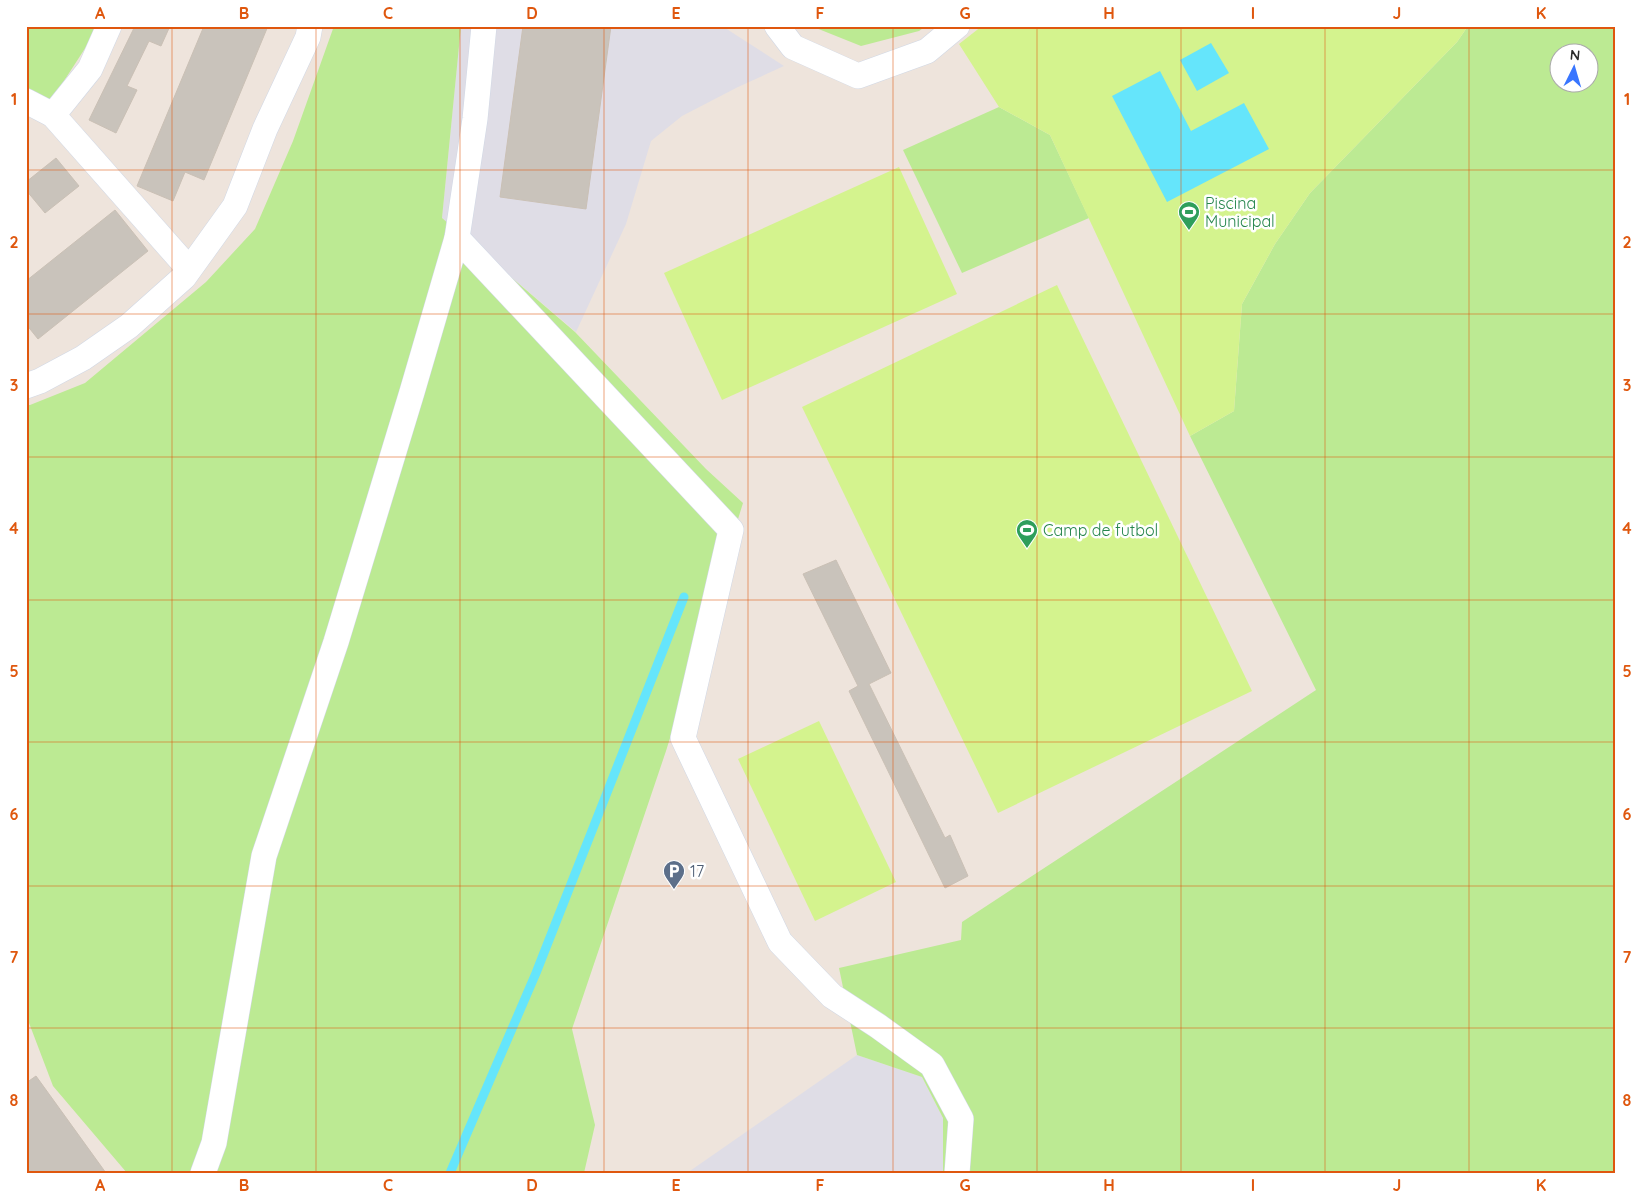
<svg xmlns="http://www.w3.org/2000/svg" width="1641" height="1199" font-family="Quicksand,sans-serif">
<style>
.industrial{fill:#dfdde6}
.green{fill:#bcea93;fill-rule:evenodd}
.pitch{fill:#d4f38e}
.water{fill:#65e5fb}
.lines{fill:none;stroke-linecap:round;stroke-linejoin:round}
.stream{stroke:#65e5fb;stroke-width:9}
.building{fill:#c9c3bb;stroke:#cac0b5}
.street-casing{stroke:#d1d8e5;stroke-width:26}
.street{stroke:#fff;stroke-width:25}
.grid{fill:none;stroke:#df570e;stroke-width:1;stroke-opacity:0.55}
.labels{text-anchor:middle;stroke-width:5;stroke-linejoin:round;paint-order:stroke}
.leisure-label{font-size:16px;fill:#27864d;stroke:#fff;text-anchor:start}
.service-label{font-size:16px;fill:#4e5e75;stroke:#fff;text-anchor:start}
.neatline{fill:none;stroke:#df570e;stroke-width:2}
.grid-label{font-size:16px;text-anchor:middle;font-weight:bold;fill:#df570e}
</style>
<rect width="100%" height="100%" fill="#eee4dc"/>
<g class="industrial">
<polygon points="461,26 722,26 784,66 738,87 682,116 651,141 626,224 576,332 442,218"/>
<polygon points="857,1055 922,1077 943,1118 943,1173 687,1173"/>
</g>
<g class="green">
<polygon points="26,26 95,26 93,36 51,101 26,87"/>
<polygon points="334,26 461,26 442,218 575,332 706,469 743,503 666,751 572,1029 595,1125 584,1173 127,1173 53,1086 26,1015 26,405 30,405 85,383 206,282 255,229 293,141"/>
<polygon points="811,26 926,26 919,31 861,46"/>
<path d="M 1468,26 L 1615,26 L 1615,1173 L 943,1173 L 943,1118 L 922,1077 L 857,1055 L 839,968 L 961,940 L 962,922 L 1316,690 L 1190,436 L 1234,411 L 1242,304 L 1275,244 L 1310,193 L 1457,42 ZM 1558,52 L 1588,52 L 1588,82 L 1558,82 Z"/>
<polygon points="999,107 1050,135 1089,218 962,273 903,150"/>
</g>
<g class="pitch">
<polygon points="982,26 1468,26 1457,42 1310,193 1275,244 1242,304 1234,411 1190,436 1050,135 999,107 959,44"/>
<polygon points="899,167 957,294 722,400 664,273"/>
<polygon points="1057,285 1252,691 998,813 802,407"/>
<polygon points="819,721 896,882 815,921 738,759"/>
</g>
<g class="water">
<polygon points="1211,43 1229,73 1197,91 1180,60"/>
<polygon points="1160,71 1191,131 1244,103 1269,149 1167,202 1112,96"/>
</g>
<g class="lines">
<polyline class="stream" points="450,1173 536,973 684,597"/>
</g>
<g class="building">
<polygon points="135,26 170,26 161,46 149,41 127,86 137,90 116,133 89,120"/>
<polygon points="204,26 268,26 204,180 185,172 173,201 137,186"/>
<polygon points="523,26 611,26 586,209 500,197"/>
<polygon points="56,158 79,186 45,213 26,190 26,182"/>
<polygon points="115,210 148,251 38,339 26,324 26,281"/>
<polygon points="836,560 891,673 869,684 945,838 950,835 968,876 945,888 849,691 858,686 803,574"/>
<polygon points="36,1076 106,1173 26,1173 26,1083"/>
</g>
<g class="lines">
<g class="street-casing">
<g id="street">
<polyline points="777,26 793,47 858,76 927,51 957,26"/>
<polyline points="26,101 53,115 189,269"/>
<polyline points="53,115 90,69 109,26"/>
<polyline points="457,238 731,530 683,738 780,942 832,996 878,1026 932,1065 961,1119 957,1173"/>
<polyline points="26,386 40,381 83,358 129,326 184,277 235,206 265,129 308,37 310,26"/>
<polyline points="203,1173 214,1143 264,856 336,642 412,392 457,238 475,119 484,26"/>
</g>
</g>
<use href="#street" class="street"/>
</g>
<path class="grid" d="M 172,26 L 172,1173M 316,26 L 316,1173M 460,26 L 460,1173M 604,26 L 604,1173M 748,26 L 748,1173M 893,26 L 893,1173M 1037,26 L 1037,1173M 1181,26 L 1181,1173M 1325,26 L 1325,1173M 1469,26 L 1469,1173M 26,170 L 1615,170M 26,314 L 1615,314M 26,457 L 1615,457M 26,600 L 1615,600M 26,742 L 1615,742M 26,886 L 1615,886M 26,1028 L 1615,1028"/>
<defs>
<g id="stadium-pin" transform="scale(1.125)"><path d="M0 17L-7.5 6A9.5 9.5 0 1 1 7.5 6Z" fill="#2e9e5b" stroke="#fff"/><path d="M0-5a6.5 5 0 1 0 0 10a6.5 5 0 1 0 0-10ZM-3.5-1.8h7v3.6h-7Z" fill="#fff"/></g>
<g id="parking-pin" transform="scale(1.125)"><path d="M0 17L-7.5 6A9.5 9.5 0 1 1 7.5 6Z" fill="#5c6f8a" stroke="#fff"/><path d="M-3.5-5.5H1a3.5 3.5 0 0 1 0 7H-1V5.5H-3.5ZM-1-3.4V-.6H.8a1.4 1.4 0 0 0 0-2.8Z" fill="#fff"/></g>
</defs>
<g fill-rule="evenodd">
<use href="#stadium-pin" x="1189" y="212"/>
<use href="#stadium-pin" x="1027" y="530"/>
<use href="#parking-pin" x="674" y="871"/>
</g>
<g class="labels">
<g class="leisure-label">
<text x="1205" y="209">Piscina<tspan x="1205" dy="18">Municipal</tspan></text>
<text x="1043" y="536">Camp de futbol</text>
</g>
<g class="service-label">
<text x="690" y="877">17</text>
</g>
</g>
<rect width="1641" height="1199" fill="none" stroke="#ffffff" stroke-width="55"/>
<g transform="translate(1574 68) rotate(5)"><circle r="24" fill="#ffffff" stroke="#aaaaaa"/>
<path d="M0-4L9 19L0 12L-9 19Z" fill="#3976ff"/>
<text y="-8" font-size="14" font-weight="bold" text-anchor="middle" fill="#2b2b2b">N</text>
</g>
<rect x="28" y="28" width="1586" height="1144" class="neatline"/>
<g class="grid-label">
<text x="100" y="19">A</text>
<text x="244" y="19">B</text>
<text x="388" y="19">C</text>
<text x="532" y="19">D</text>
<text x="676" y="19">E</text>
<text x="820" y="19">F</text>
<text x="965" y="19">G</text>
<text x="1109" y="19">H</text>
<text x="1253" y="19">I</text>
<text x="1397" y="19">J</text>
<text x="1541" y="19">K</text>
<text x="14" y="105">1</text>
<text x="1627" y="105">1</text>
<text x="14" y="248">2</text>
<text x="1627" y="248">2</text>
<text x="14" y="391">3</text>
<text x="1627" y="391">3</text>
<text x="14" y="534">4</text>
<text x="1627" y="534">4</text>
<text x="14" y="677">5</text>
<text x="1627" y="677">5</text>
<text x="14" y="820">6</text>
<text x="1627" y="820">6</text>
<text x="14" y="963">7</text>
<text x="1627" y="963">7</text>
<text x="14" y="1106">8</text>
<text x="1627" y="1106">8</text>
<text x="100" y="1191">A</text>
<text x="244" y="1191">B</text>
<text x="388" y="1191">C</text>
<text x="532" y="1191">D</text>
<text x="676" y="1191">E</text>
<text x="820" y="1191">F</text>
<text x="965" y="1191">G</text>
<text x="1109" y="1191">H</text>
<text x="1253" y="1191">I</text>
<text x="1397" y="1191">J</text>
<text x="1541" y="1191">K</text>
</g>
</svg>
